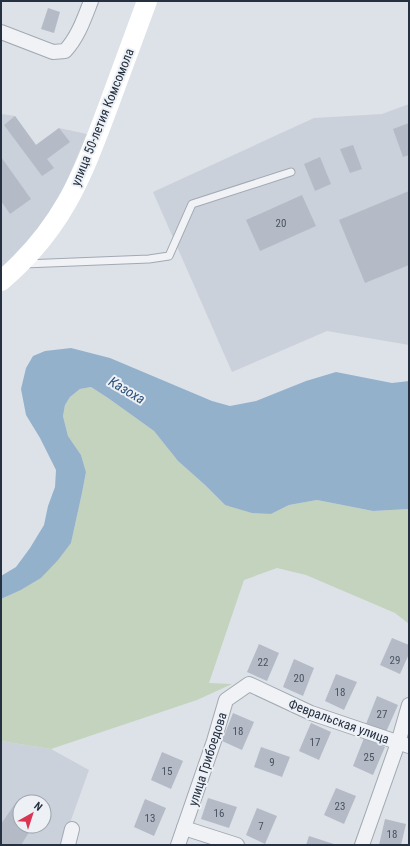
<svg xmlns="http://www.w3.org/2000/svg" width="410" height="846" font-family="'Roboto Condensed',sans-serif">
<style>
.built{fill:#cbd1db;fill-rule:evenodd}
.green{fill:#c4d3bd}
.water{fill:#94b1cc}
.building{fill:#b4bbc6}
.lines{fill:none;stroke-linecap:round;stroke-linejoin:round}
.service-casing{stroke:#a2a9b2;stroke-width:9}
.minor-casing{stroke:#a2a9b2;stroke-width:16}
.service{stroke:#f0f2f6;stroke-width:7}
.minor{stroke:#f0f2f6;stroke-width:14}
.secondary{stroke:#fff;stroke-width:20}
.labels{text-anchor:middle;stroke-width:4;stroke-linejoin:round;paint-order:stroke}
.number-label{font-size:11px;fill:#495362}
.street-label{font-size:13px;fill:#253040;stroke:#edf1f6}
.water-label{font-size:14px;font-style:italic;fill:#2c5077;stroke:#edf1f6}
</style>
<rect width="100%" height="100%" fill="#dde2e8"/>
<g class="built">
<polygon points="409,104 409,345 327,331 232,372 153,192 314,118 382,114"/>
<polygon points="1,114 15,116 36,145 59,128 87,134 60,197 33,235 20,249 1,269"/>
<path d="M 1,741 L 51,749 L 89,770 L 62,845 L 1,845 ZM 20,802 L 44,802 L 44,826 L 20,826 Z"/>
</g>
<polygon class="green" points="91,387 108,398 154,431 178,461 205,485 225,505 271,514 289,505 317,500 373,511 409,509 409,624 395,613 306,575 277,568 244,580 209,683 232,684 197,700 51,749 1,741 1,599 21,590 41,578 71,543 82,493 86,472 81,455 68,436 63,416 65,405 70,397 80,389"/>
<polygon class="water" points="71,348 110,358 212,401 230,406 256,401 306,381 336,372 392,383 409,381 409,509 373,511 317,500 289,505 271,514 252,513 225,505 205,485 178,461 154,431 108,398 91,387 80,389 70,397 65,405 63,416 68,436 81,455 86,472 82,493 71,543 58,560 41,578 21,590 1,599 1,576 16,567 30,548 44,525 48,506 55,487 56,470 40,438 26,415 21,389 26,368 33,356 45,351"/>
<g class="building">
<polygon points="48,8 60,12 54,33 41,29"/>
<polygon points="15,116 36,145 59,128 70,142 47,159 54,168 42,176 4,125"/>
<polygon points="409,123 409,155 403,157 393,129"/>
<polygon points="353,145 362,169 350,173 340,149"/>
<polygon points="1,157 31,199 10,214 1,201"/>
<polygon points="320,157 331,184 315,191 304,164"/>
<polygon points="409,191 409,265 365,283 339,220"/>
<polygon points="302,195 316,226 260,251 246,220"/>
<polygon points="392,638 409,645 409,654 400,674 380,665"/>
<polygon points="259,644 279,653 267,681 247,672"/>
<polygon points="294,659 314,668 303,696 283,687"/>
<polygon points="336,674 357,682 344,710 325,701"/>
<polygon points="377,696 398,705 386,732 366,724"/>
<polygon points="233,713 254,722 242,750 222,741"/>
<polygon points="311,723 331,732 319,760 299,751"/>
<polygon points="364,738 385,747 373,775 353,766"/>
<polygon points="261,747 290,757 282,777 254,767"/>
<polygon points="162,752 183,761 171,789 151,780"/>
<polygon points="336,788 356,796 344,824 324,815"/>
<polygon points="208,798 237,807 229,828 201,819"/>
<polygon points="145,799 166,808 154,836 134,827"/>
<polygon points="17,801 20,803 20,826 33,826 21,845 3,845 1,844 1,824"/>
<polygon points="257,808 277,816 265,844 246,835"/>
<polygon points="385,819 406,824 401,845 379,845"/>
<polygon points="309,836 337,845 306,845"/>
</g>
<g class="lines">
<g class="service-casing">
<polyline id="service" points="24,264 149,259 169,256 192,204 291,172"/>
</g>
<g class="minor-casing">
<g id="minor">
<path d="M 1,32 L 53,52 L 65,51 C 78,37 84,19 91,1"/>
<polyline points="184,828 237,845"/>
<polyline points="68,845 72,829"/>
<polyline points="178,845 214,741 226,700 249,684 311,713 409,746"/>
<polyline points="362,845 398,743 409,705"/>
</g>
</g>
<use href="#service" class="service"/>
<use href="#minor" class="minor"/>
<path class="secondary" d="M 1,281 C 27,259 50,232 67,202 C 84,172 96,139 108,107 C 121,72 134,36 147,1"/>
</g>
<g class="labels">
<g class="number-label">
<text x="281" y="227">20</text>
<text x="395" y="664">29</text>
<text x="263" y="666">22</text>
<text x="299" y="682">20</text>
<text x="340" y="696">18</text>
<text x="382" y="718">27</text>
<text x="238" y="735">18</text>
<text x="315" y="746">17</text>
<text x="369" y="761">25</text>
<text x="272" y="766">9</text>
<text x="167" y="775">15</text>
<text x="340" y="810">23</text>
<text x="219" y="817">16</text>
<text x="150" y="822">13</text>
<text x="261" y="830">7</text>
<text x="392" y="838">18</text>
</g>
<g class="street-label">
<text transform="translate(102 117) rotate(-68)" y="5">улица 50-летия Комсомола</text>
<text transform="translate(339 721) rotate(20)" y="5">Февральская улица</text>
<text transform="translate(207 759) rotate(-72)" y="5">улица Грибоедова</text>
</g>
<g class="water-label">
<text transform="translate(127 390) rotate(31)" y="5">Казоха</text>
</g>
</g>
<rect width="410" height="846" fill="none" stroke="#253040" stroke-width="4"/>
<g transform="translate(32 814) rotate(39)"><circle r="19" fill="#edf1f6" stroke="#9da4ad"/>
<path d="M0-3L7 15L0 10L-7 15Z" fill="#d93654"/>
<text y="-6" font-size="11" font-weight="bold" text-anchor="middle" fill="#253040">N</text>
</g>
</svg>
